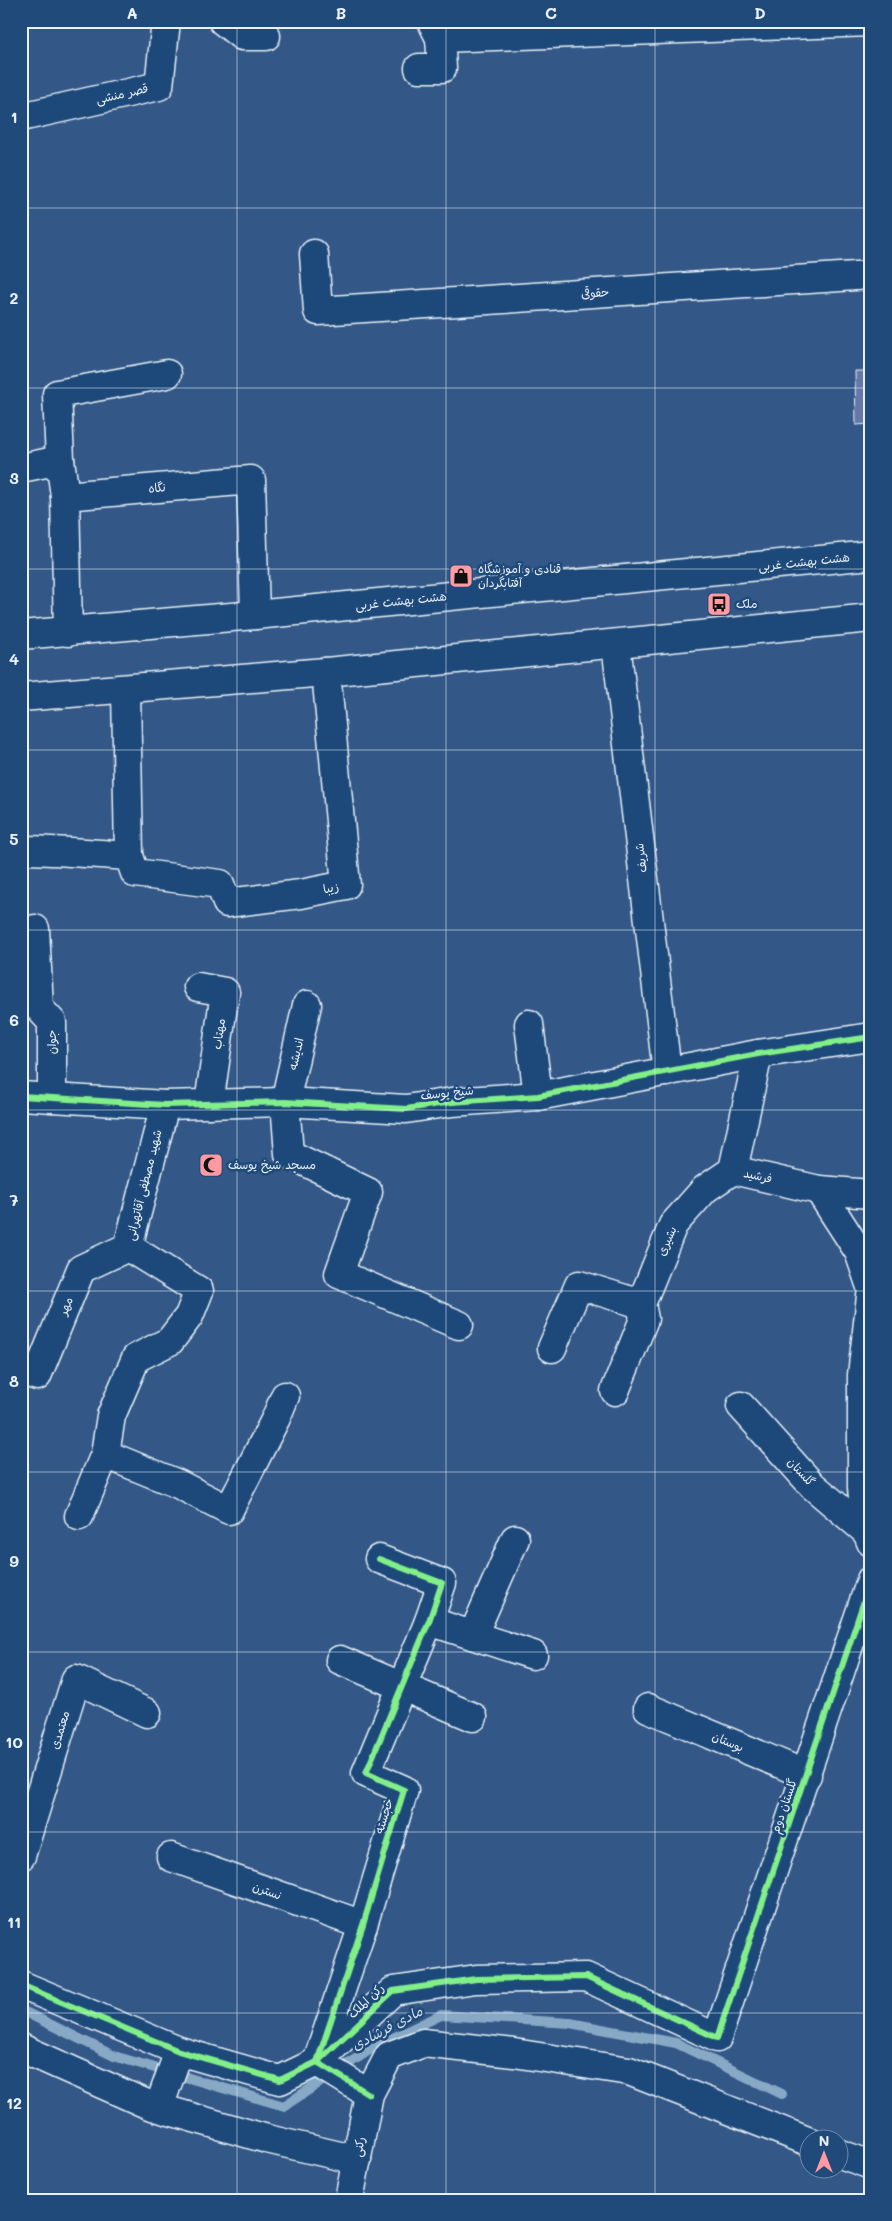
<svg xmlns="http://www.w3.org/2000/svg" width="892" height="2221" font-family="Mali,'Playpen Sans Arabic',sans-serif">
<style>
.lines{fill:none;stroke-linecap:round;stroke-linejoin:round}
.stream{stroke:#87a9c6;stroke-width:10}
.building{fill:#6678a8;stroke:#e8f1f8}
.minor-casing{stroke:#e8f1f8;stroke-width:31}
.secondary-casing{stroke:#e8f1f8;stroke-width:31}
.minor{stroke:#1f4a7a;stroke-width:28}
.secondary{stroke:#1f4a7a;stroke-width:28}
.cycleway-casing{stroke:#1f4a7a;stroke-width:9}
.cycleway{stroke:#82f089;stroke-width:6}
.grid{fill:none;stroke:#e8f1f8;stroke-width:1;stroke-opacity:0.55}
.labels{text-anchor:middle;stroke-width:5;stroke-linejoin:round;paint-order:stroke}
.street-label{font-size:12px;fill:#e8f1f8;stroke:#1f4a7a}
.poi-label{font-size:12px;fill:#e8f1f8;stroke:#1f4a7a;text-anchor:start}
.water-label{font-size:14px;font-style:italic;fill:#d0dfeb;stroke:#1f4a7a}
.neatline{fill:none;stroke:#e8f1f8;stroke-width:2}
.grid-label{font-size:16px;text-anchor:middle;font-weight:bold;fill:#e8f1f8}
</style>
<rect width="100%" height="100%" fill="#335787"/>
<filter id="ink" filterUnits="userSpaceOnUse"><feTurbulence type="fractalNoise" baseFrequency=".02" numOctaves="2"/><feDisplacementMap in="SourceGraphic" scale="10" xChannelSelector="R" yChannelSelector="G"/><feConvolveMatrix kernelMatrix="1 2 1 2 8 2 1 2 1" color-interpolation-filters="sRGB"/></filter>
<g filter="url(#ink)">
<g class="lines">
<polyline class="stream" points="21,2010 114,2056 284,2106 374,2047 441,2015 570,2023 676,2043 782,2094"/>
</g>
<polygon class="building" points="855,371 871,371 871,424 856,425"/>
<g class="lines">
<g class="minor-casing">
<g id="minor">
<polyline points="223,21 242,36 266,36"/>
<polyline points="440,38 871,22"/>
<polyline points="419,68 442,68 440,38 432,22"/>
<polyline points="21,117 159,86 166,21"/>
<polyline points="314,254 318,311 871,275"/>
<polyline points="21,468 60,460"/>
<polyline points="65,496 60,460 57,394 167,374"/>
<polyline points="68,632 65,496 251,480 255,615"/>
<polyline points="616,644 667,1072"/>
<polyline points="126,690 129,856"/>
<path d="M 21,850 C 57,850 93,854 129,856 L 135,873 L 220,884 L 227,903 L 301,894 L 346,885 L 326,672"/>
<polyline points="35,929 39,1008 52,1022 52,1098"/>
<polyline points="198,987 225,992 209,1104"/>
<polyline points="307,1005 285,1102 289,1154 368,1192 339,1274 459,1325"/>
<polyline points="529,1024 538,1096"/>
<polyline points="21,1096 165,1105 285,1102 406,1109 452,1102 538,1096 758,1054 871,1037"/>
<polyline points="733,1170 819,1190 871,1194"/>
<polyline points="733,1170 758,1054"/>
<polyline points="819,1190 859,1252 871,1287"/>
<polyline points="871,1296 862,1375 862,1488 867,1532 871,1542"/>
<polyline points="552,1348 579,1285 641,1304"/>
<polyline points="21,1371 37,1376 81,1269 128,1247"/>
<polyline points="615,1391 644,1319 641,1304 673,1225 705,1189 733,1170"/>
<polyline points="741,1406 813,1486 867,1532"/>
<polyline points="105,1454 178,1484 229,1510 276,1418 285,1396"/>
<polyline points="79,1516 105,1454 111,1416 136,1358 170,1341 189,1316 199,1291 128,1247 165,1105"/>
<polyline points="429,1621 533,1655"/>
<polyline points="473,1635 515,1539"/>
<polyline points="340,1660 473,1717"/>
<polyline points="648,1708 807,1775"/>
<polyline points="21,1856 76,1679 147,1713"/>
<polyline points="171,1857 363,1925"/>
<polyline points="21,1985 179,2051 280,2080 317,2062 393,1991 476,1979 586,1977 717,2038 871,1580"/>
<polyline points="21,2048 149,2105 267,2139 357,2160"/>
<polyline points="369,2094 317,2062 363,1925 404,1790 366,1773 429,1621 442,1583 379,1559"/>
<polyline points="159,2107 179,2051"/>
<polyline points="840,2154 871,2165"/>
<polyline points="349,2200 369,2094 389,2056 423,2043 514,2053 629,2071 810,2142"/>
</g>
</g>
<g class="secondary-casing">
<g id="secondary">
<polyline points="21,635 255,615 871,555"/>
<polyline points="21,697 326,672 871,618"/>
</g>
</g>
<use href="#minor" class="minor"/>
<use href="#secondary" class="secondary"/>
<g class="cycleway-casing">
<g id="cycleway">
<polyline points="21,1096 165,1105 285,1102 406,1109 452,1102 538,1096 758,1054 871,1037"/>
<polyline points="21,1985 179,2051 280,2080 317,2062 393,1991 476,1979 586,1977 717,2038 871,1580"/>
<polyline points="369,2094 317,2062 363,1925 404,1790 366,1773 429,1621 442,1583 379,1559"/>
</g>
</g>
<use href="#cycleway" class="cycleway"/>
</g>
</g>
<path class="grid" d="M 237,21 L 237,2200M 446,21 L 446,2200M 655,21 L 655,2200M 21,208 L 871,208M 21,388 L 871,388M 21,569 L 871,569M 21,750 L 871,750M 21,930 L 871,930M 21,1110 L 871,1110M 21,1291 L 871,1291M 21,1472 L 871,1472M 21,1652 L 871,1652M 21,1832 L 871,1832M 21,2013 L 871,2013"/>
<defs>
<g id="shop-square" transform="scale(1.25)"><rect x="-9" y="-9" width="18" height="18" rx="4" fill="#ff9aa2" stroke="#1f4a7a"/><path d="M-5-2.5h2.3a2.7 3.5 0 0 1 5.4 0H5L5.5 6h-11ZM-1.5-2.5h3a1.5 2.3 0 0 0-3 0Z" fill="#111"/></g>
<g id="bus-square" transform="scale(1.25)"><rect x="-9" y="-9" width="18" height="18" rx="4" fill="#ff9aa2" stroke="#1f4a7a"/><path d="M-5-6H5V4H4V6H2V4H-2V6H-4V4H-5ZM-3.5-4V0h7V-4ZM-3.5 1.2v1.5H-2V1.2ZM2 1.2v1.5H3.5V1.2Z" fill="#111"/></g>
<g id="mosque-square" transform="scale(1.25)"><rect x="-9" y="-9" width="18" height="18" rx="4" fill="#ff9aa2" stroke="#1f4a7a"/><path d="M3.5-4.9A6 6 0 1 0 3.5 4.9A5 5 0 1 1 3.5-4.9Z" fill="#111"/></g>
</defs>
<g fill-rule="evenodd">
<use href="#shop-square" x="461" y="576"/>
<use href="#bus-square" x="719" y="604"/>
<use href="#mosque-square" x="211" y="1165"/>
</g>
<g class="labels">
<g class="street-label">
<text transform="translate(122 94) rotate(-13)" y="4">قصر منشی</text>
<text transform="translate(595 293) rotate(-4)" y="4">حقوقی</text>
<text transform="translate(157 488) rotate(-5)" y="4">نگاه</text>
<text transform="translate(804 562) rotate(-6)" y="4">هشت بهشت غربی</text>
<text transform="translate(401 601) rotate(-6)" y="4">هشت بهشت غربی</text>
<text transform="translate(641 858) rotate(-97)" y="4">شریف</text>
<text transform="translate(331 888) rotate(-11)" y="4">زیبا</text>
<text transform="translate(219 1034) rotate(-82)" y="4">مهتاب</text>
<text transform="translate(52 1042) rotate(-90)" y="4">جوان</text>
<text transform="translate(296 1054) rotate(-77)" y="4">اندیشه</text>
<text transform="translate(447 1093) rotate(-6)" y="4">شیخ یوسف</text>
<text transform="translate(758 1176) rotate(13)" y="4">فرشید</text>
<text transform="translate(144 1185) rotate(-76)" y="4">شهید مصطفی آقاتهرانی</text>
<text transform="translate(667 1241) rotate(-66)" y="4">بشیری</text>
<text transform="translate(66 1306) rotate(-68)" y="4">مهر</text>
<text transform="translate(801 1472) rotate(47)" y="4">گلستان</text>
<text transform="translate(60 1730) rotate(-73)" y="4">معتمدی</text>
<text transform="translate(728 1742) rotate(23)" y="4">بوستان</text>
<text transform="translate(784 1806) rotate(-71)" y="4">گلستان دوم</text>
<text transform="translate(384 1816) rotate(-73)" y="4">خجسته</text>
<text transform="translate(267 1891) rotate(20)" y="4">نسترن</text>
<text transform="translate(366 2001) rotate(-43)" y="4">رکن الملک</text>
<text transform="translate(359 2147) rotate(-80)" y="4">رکنی</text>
</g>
<g class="poi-label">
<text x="478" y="573">قنادی و آموزشگاه<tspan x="478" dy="14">آفتابگردان</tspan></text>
<text x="736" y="608">ملک</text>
<text x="228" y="1169">مسجد شیخ یوسف</text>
</g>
<g class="water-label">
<text transform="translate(387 2028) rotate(-28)" y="5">مادی فرشادی</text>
</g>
</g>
<rect width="892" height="2221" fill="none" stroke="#1f4a7a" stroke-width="55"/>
<g transform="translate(824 2154)"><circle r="24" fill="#1f4a7a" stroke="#6f8dac"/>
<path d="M0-4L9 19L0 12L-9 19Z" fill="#ff9aa2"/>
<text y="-8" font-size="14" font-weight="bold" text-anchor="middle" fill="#e8f1f8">N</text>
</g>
<rect x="28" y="28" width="836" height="2166" class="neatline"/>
<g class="grid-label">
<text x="132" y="19">A</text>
<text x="341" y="19">B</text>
<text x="551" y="19">C</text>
<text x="760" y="19">D</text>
<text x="14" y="123">1</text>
<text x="14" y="304">2</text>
<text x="14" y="484">3</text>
<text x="14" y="665">4</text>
<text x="14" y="845">5</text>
<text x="14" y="1026">6</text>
<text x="14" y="1206">7</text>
<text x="14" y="1387">8</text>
<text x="14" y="1567">9</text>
<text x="14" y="1748">10</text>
<text x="14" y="1928">11</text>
<text x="14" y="2109">12</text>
</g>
</svg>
